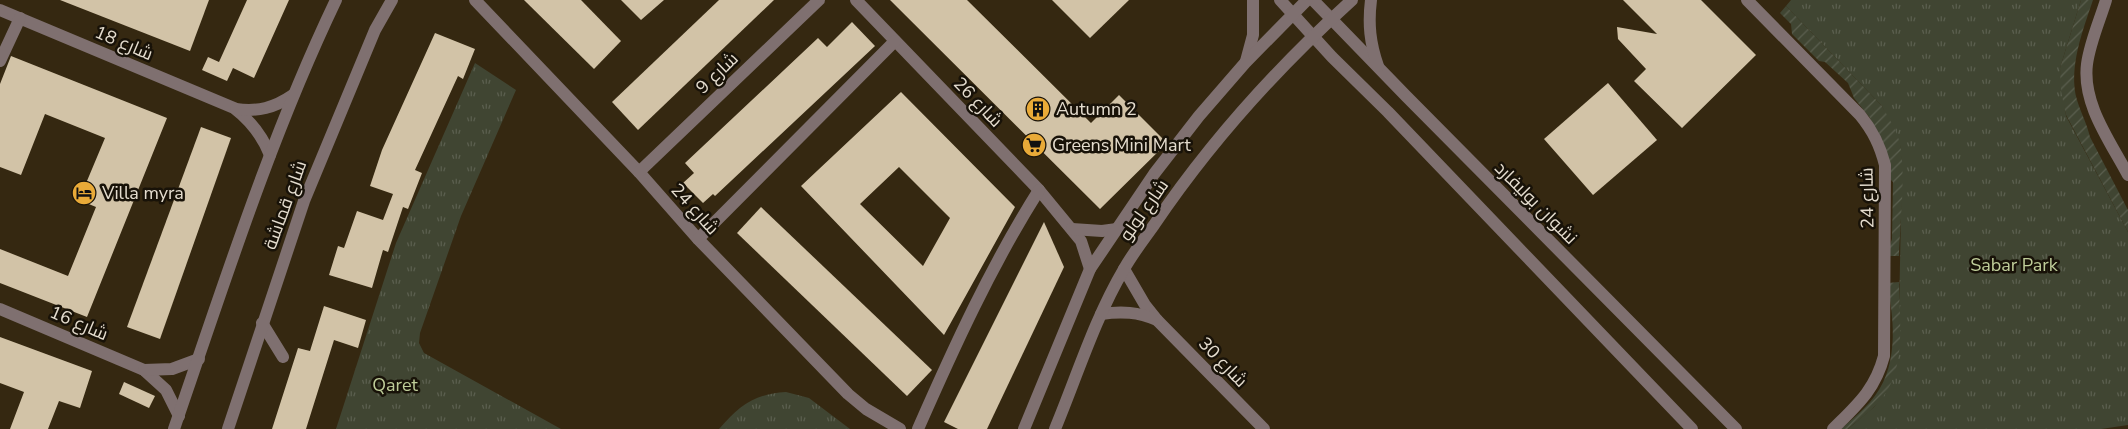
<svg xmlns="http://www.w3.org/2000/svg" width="2128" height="429" font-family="'Nunito Sans',Cairo,sans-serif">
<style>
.grass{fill:url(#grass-tufts)}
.garden{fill:url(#garden-furrows)}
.building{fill:#d2c3a7;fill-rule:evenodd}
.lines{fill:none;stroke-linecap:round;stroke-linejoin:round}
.minor{stroke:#7f7070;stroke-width:12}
.labels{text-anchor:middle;stroke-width:5;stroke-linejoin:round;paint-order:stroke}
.street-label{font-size:18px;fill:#e5ddcf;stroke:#181208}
.poi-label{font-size:18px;fill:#e5ddcf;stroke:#181208;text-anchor:start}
.park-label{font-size:18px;fill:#bfcd99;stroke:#181208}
</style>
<defs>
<pattern id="grass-tufts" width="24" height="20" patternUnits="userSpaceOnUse" patternTransform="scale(1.25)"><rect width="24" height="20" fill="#404532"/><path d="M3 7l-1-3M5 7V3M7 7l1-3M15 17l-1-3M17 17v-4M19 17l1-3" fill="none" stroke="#5b5f4f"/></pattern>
<pattern id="garden-furrows" width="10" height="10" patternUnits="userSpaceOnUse" patternTransform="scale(1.25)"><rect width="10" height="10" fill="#404532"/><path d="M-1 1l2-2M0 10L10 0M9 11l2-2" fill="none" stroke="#5b5f4f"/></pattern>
</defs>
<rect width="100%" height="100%" fill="#352811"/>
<g class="grass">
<polygon points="1791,0 2081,0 2060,68 2066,116 2128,232 2128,425 2101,429 1848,429 1874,407 1886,392 1899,313 1902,165 1900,145 1882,106 1786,6"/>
<polygon points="475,63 516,90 461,216 420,333 419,343 424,353 561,429 336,429 396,243"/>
<path d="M 786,392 L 809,398 L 850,429 L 719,429 C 740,405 754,394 786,392 Z"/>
</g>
<g class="garden">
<path d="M 2081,0 L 2093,0 C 2083,30 2068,68 2077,100 C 2081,113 2087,124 2090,137 L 2128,210 L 2128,232 L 2066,115 L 2061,91 L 2060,68 Z"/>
<path d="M 1786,6 L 1882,106 C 1889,119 1897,130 1900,144 C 1906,175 1900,223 1899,256 L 1886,256 L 1892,239 L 1893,182 L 1887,176 L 1870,118 L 1854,98 L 1848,83 L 1825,62 L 1819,61 L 1792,34 L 1791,24 L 1780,13 Z"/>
<path d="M 1899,282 C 1899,317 1906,360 1887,391 C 1877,407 1861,418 1848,429 L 1841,429 C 1851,420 1861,412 1870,402 C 1899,370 1895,323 1887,283 Z"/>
</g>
<g class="building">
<polygon points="60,0 209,0 190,51"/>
<polygon points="247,0 289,0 254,78 233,68 227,81 202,70 208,57 219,62"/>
<polygon points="524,0 581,0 621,41 594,69"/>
<polygon points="621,0 664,0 641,20"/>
<polygon points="719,0 774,0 638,130 612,102"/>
<polygon points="890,0 967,0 1091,123 1119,95 1167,143 1100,209"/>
<polygon points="1052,0 1129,0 1090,38"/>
<polygon points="1623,0 1701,0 1756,55 1682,128 1634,81 1646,69 1618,39 1617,27 1657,34"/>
<polygon points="852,22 875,46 715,196 713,194 703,203 683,183 694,173 685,163 818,38 827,47"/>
<polygon points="435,33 475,49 463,79 458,76 415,170 422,173 408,209 403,207 388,252 383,250 372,288 329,275 338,246 344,248 357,211 383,220 393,194 370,186 382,150"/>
<polygon points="11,56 167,118 87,317 0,283 0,249 68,276 96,207 79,200 105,138 45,114 21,175 0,167 0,84"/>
<polygon points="1608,83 1657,140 1593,195 1544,139"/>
<path d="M 901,92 L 1015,207 L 944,335 L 801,186 ZM 899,167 L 950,218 L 923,266 L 860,204 Z"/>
<polygon points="201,127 231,138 160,339 127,327"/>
<polygon points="761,207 932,370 907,396 737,233"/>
<polygon points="1044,222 1064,267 987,429 958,429 944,422"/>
<polygon points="324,306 366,320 358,348 334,340 306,429 272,429 298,348 310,351"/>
<polygon points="0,337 92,371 80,408 59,401 48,429 10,429 24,392 0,383"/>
<polygon points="124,382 155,396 149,408 119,394"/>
</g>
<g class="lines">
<g class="minor">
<polyline points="475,0 639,172 698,239 848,394 866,409 900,429"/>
<polyline points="856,0 1039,190 1081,241 1090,269"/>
<polyline points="1280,0 1332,57 1388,112 1692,429"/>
<polyline points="1313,0 1406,96 1736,429"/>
<path d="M 1371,0 C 1368,24 1370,43 1378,66"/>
<path d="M 1747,0 L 1860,115 C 1873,131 1880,145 1885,165 L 1884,356 C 1875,390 1857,405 1833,429"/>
<path d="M 2106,0 C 2100,20 2090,42 2087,64 C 2082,104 2110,141 2128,175"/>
<path d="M 0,10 L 234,108 C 251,121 262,135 270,155"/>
<polyline points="0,61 20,18"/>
<polyline points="1246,61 1253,35 1253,0"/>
<path d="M 236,109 C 258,112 274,108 293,95"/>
<polyline points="639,172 819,0"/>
<polyline points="1072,229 1102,231 1117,229"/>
<polyline points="698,239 895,41"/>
<polyline points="1124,269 1145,305 1157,320 1264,429"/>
<polyline points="0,309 144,370 166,390 179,416"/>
<path d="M 1101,314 C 1122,311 1138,312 1157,320"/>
<polyline points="262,323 283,357"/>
<polyline points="144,370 172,369 199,359"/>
<path d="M 174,429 C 224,284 270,138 336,0"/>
<polyline points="228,429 304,201 375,30 392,0"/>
<path d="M 918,429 C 954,347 991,266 1039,190"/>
<polyline points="1024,429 1090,269 1154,174 1199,116 1245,63 1307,0"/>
<path d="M 1055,429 C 1077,376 1095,318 1124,269 C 1133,253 1144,239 1154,225 C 1210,142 1278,67 1352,0"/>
</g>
</g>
<defs>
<g id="building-disc" transform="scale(1.25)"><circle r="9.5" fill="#e9aa38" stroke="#181208"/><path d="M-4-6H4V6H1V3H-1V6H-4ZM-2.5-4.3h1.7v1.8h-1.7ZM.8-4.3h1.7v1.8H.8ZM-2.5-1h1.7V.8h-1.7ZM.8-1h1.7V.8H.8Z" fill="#111"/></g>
<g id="supermarket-disc" transform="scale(1.25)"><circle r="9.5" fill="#e9aa38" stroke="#181208"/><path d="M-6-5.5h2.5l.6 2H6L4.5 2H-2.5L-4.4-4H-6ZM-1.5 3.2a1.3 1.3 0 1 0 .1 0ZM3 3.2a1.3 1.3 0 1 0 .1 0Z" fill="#111"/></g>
<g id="hotel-disc" transform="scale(1.25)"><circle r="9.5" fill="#e9aa38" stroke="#181208"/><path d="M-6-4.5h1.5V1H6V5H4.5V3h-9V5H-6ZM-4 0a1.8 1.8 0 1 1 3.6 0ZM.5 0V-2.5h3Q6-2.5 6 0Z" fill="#111"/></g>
</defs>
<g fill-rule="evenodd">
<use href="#building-disc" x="1038" y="109"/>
<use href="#supermarket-disc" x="1034" y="145"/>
<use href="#hotel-disc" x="84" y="193"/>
</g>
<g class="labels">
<g class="street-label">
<text transform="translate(124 43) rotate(23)" y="6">شارع 18</text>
<text transform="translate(717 73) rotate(-44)" y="6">شارع 9</text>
<text transform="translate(978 102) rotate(46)" y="6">شارع 26</text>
<text transform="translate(1867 198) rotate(-91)" y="6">شارع 24</text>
<text transform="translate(1536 203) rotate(45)" y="6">نشوان بوليفارد</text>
<text transform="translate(285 205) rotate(-70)" y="6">شارع قماشة</text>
<text transform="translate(695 209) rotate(48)" y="6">شارع 24</text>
<text transform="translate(1144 210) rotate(-55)" y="6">شارع لولو</text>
<text transform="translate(79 323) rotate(23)" y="6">شارع 16</text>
<text transform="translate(1223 362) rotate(46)" y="6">شارع 30</text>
</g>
<g class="poi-label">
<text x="1056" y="115">Autumn 2</text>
<text x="1052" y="151">Greens Mini Mart</text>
<text x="102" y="199">Villa myra</text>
</g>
<g class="park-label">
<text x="2014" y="271">Sabar Park</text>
<text x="395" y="391">Qaret</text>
</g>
</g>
</svg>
